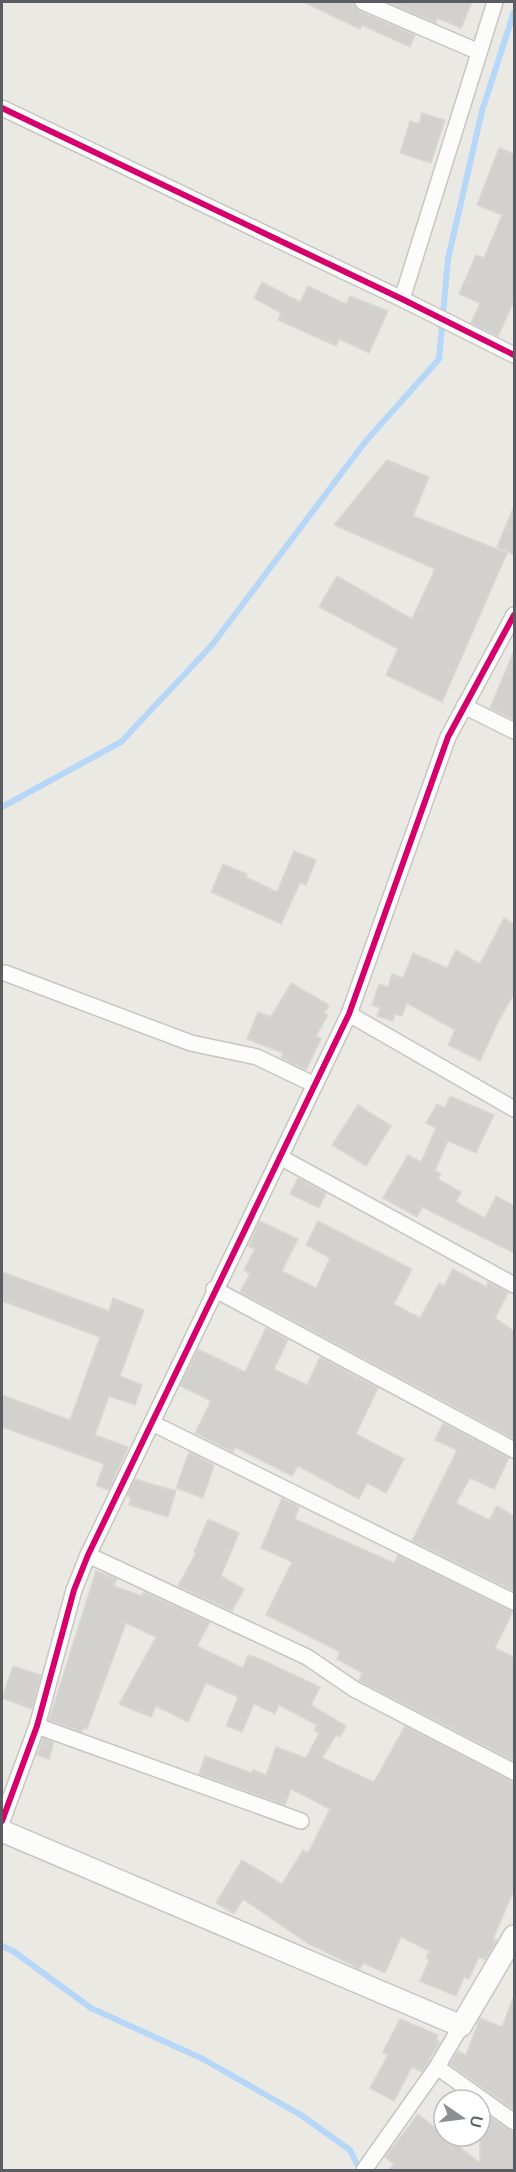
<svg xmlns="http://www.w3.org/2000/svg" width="516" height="2172" font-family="'Nunito Sans',sans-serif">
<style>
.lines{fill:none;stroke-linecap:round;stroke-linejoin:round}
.stream{stroke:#b6d7f7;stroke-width:6}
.building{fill:#d2d1ce;stroke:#dad8d3;stroke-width:1.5}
.minor-casing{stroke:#c6c6c4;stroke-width:18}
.secondary-casing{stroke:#c6c7c6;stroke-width:24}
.minor{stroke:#fcfcfb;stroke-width:15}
.secondary{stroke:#fcfcfb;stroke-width:21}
.cycleway-casing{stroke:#fff;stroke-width:10}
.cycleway{stroke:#d6006c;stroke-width:6}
</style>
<rect width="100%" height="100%" fill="#eae9e4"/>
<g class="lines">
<!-- stream -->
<g class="stream">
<path d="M2,807L121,742L212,645L365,442L439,359L448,259L482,111L514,12"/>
<path d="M2,1946L13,1951L91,2008L203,2059L301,2115L350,2150L360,2170"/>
</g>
</g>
<!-- building -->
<g class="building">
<path d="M303,2H353L359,11L415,35L410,47L362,25L360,29Z"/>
<path d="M386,2H472L461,28L437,18L436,23Z"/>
<path d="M422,113L445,120L431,163L400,153L410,121L419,124Z"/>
<path d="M499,148L514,154V301L498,336L471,323L480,303L459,294L476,255L484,258L502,215L477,205Z"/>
<path d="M262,282L300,302L308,286L346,304L350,296L388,311L369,353L339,339L336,346L278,320L281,313L254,298Z"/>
<path d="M387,460L429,477L413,516L507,553L442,702L386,675L398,649L319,607L337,576L412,619L435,569L334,525Z"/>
<path d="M514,506V555L497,547Z"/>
<path d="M514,651V720L490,708Z"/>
<path d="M294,851L316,860L306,885L300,883L281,924L211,892L223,864L247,874L246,877L277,892Z"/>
<path d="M504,918L514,924V994L499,1020L480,1061L448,1045L455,1030L407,1003L402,1016L395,1014L393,1021L377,1016L380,1008L372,1005L379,984L388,987L392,974L403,978L413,953L447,968L456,950L480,964Z"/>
<path d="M291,983L329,1005L324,1013L328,1015L316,1036L321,1039L306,1070L281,1058L283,1053L247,1039L258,1012L271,1017Z"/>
<path d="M450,1096L494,1115L476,1153L448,1141L435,1170L441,1174L438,1179L461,1192L456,1202L485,1218L496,1196L514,1206V1253L422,1207L417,1217L383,1198L408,1155L421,1162L436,1128L426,1123L437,1104L445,1108Z"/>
<path d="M358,1105L391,1126L366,1166L332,1145Z"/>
<path d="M298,1178L326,1193L319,1208L290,1194Z"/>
<path d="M260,1221L298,1239L282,1271L316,1288L330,1258L306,1245L318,1221L412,1269L394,1304L420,1318L439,1283L444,1286L453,1269L486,1287L488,1282L508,1293L495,1318L514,1331V1439L240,1292L250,1274L244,1270L255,1249L248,1246Z"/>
<path d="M2,1272L109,1311L113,1298L144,1310L120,1376L142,1385L135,1405L109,1396L95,1435L128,1447L109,1490L96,1486L104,1464L2,1427V1395L70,1420L100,1337L2,1301Z"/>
<path d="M266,1328L288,1340L274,1369L307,1385L320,1357L378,1388L356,1434L404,1459L386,1493L367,1483L359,1499L298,1466L292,1476L235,1447L233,1452L195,1433L211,1401L180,1386L198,1349L245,1372Z"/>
<path d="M443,1423L509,1458L494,1489L470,1478L456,1503L489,1520L497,1506L514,1516V1591L412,1541L457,1450L435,1440Z"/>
<path d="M189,1452L214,1465L203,1498L176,1488Z"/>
<path d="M135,1479L176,1491L168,1517L129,1505L131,1498L127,1496Z"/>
<path d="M282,1498L299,1507L295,1519L394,1563L398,1555L513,1611L495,1648L514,1657V1761L359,1681L362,1673L337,1659L340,1652L266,1615L292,1562L261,1548Z"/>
<path d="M208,1519L239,1533L221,1576L244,1589L232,1611L178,1586L196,1553L194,1552Z"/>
<path d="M96,1571L117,1579L114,1586L142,1596L144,1592L210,1622L197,1646L243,1668L248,1655L258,1658L320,1687L311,1705L346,1726L340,1737L336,1735L322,1758L374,1782L405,1726L514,1782V1890L493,1939L497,1940L485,1960L479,1957L469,1979L464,1977L456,1996L420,1981L429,1960L426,1958L429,1951L401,1937L385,1973L363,1963L360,1969L309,1944L243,1899L234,1914L216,1903L242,1860L282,1884L303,1850L308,1853L330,1809L291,1789L285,1805L199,1774L205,1756L252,1773L253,1770L266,1775L276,1747L306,1758L319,1733L314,1730L317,1725L279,1705L275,1714L254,1704L242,1732L226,1726L238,1697L206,1683L188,1722L156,1706L151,1717L119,1704L156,1637L126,1623L87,1729L83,1728L82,1732L49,1720Z"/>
<path d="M13,1666L41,1675L32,1709L2,1698Z"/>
<path d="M43,1738L54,1742L49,1759L37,1755Z"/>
<path d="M513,1998L514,1999V2110L450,2064L458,2051L466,2055L480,2018L502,2027Z"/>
<path d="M400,2019L438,2035L436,2040L440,2042L422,2072L412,2067L394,2101L370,2088L388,2055L383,2052Z"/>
<path d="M418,2114L480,2163V2121L485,2114L514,2132V2170H389L394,2164L385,2157Z"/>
</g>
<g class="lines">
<!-- minor casing -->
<g class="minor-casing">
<g id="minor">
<path d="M363,2L479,52"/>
<path d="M2,108L402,299L514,355"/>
<path d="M402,299L495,2"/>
<path d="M464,706L514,731"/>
<path d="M5,973L191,1043L257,1057L315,1085"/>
<path d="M349,1014L514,1109"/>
<path d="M280,1157L514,1285"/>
<path d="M214,1289L514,1450"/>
<path d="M152,1423L514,1602"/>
<path d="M88,1555L307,1657L354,1689L514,1772"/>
<path d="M37,1726L301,1821"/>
<path d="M2,1821L37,1726L74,1590L88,1555L349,1014L448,737L514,615"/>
<path d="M437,2067L514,2122"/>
<path d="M364,2170L437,2067L461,2026"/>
</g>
</g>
<!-- secondary casing -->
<g class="secondary-casing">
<path id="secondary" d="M2,1831L461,2026L514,1936"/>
</g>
<!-- minor -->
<use href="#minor" class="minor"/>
<!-- secondary -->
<use href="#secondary" class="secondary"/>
<!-- cycleway casing -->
<g class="cycleway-casing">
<g id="cycleway">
<path d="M2,108L402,299L514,355"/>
<path d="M2,1821L37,1726L74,1590L88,1555L349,1014L448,737L514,615"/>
</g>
</g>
<!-- cycleway -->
<use href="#cycleway" class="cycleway"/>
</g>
<!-- border -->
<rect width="516" height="2172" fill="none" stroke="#595d62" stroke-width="6"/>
<!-- north arrow -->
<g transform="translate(462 2118) rotate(104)"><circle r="28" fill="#ffffff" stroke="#bdbec0" stroke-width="1.5"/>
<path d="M0-4.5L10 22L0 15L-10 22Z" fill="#8c8e90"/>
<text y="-9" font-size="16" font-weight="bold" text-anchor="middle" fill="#595d62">U</text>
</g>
</svg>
